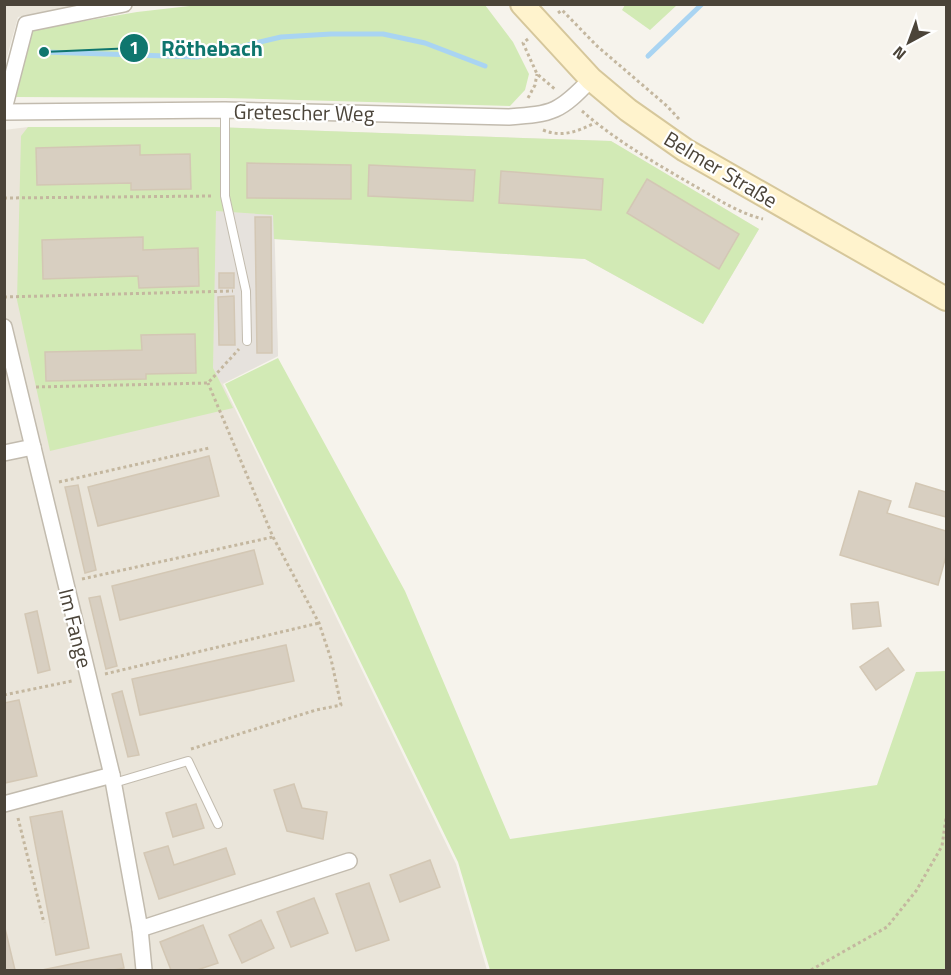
<svg xmlns="http://www.w3.org/2000/svg" width="951" height="975" font-family="'Titillium Web',sans-serif">
<style>
.residential{fill:#eae5da}
.industrial{fill:#e6e2dd}
.green{fill:#d2eab5}
.lines{fill:none;stroke-linecap:round;stroke-linejoin:round}
.stream{stroke:#a9d4f2;stroke-width:5}
.building{fill:#d8cfc1;stroke:#d3c7b4;stroke-width:1.5}
.lane-casing{stroke:#c2bbae;stroke-width:10}
.street-casing{stroke:#c2bbae;stroke-width:18}
.secondary-casing{stroke:#d6c79b;stroke-width:26}
.path{stroke:#c4b79f;stroke-width:3;stroke-dasharray:3 3;stroke-linecap:butt}
.lane{stroke:#fff;stroke-width:8}
.street{stroke:#fff;stroke-width:15}
.secondary{stroke:#fff3cd;stroke-width:22}
.labels{text-anchor:middle;dominant-baseline:central;stroke-width:4.5;stroke-linejoin:round;paint-order:stroke}
.street-label{font-size:21px;fill:#4b4439;stroke:#fff}
.leader{fill:none;stroke:#0f766e;stroke-width:2}
.callout-dot{fill:#0f766e;stroke:#fff;stroke-width:2}
.mark-label{font-size:18px;text-anchor:middle;font-weight:bold;fill:#fff}
.callout-label{font-size:22px;text-anchor:middle;font-weight:bold;fill:#0f766e;stroke:#fff;stroke-width:4.5;stroke-linejoin:round;paint-order:stroke}
</style>
<rect width="100%" height="100%" fill="#f6f3ec"/>
<!-- residential -->
<g class="residential">
<path d="M5,4H78V5L18,17L5,64Z"/>
<path d="M28,127H213L611,141L759,229L703,324L585,259L274,239L278,356L223,384L456,864L487,970H5L4,130Z"/>
</g>
<!-- industrial -->
<path class="industrial" d="M216,211L274,215L278,356L223,383L219,381L213,368Z"/>
<!-- green -->
<g class="green">
<path d="M207,4L485,5L513,42L529,74L525,90L510,106L225,98L16,97L32,30L137,12Z"/>
<path d="M625,5V4L677,5L650,30L622,10Z"/>
<path d="M28,127H213L611,141L759,229L703,324L585,259L274,239L273,215L216,211L213,368L233,408L50,451L17,300L21,136Z"/>
<path d="M278,358L405,591L510,839L877,785L916,672L946,671V970H490L458,862L225,384Z"/>
</g>
<g class="lines">
<!-- stream -->
<g class="stream">
<path d="M44,52L197,57L281,37L331,34H383L425,43L485,66"/>
<path d="M648,56L702,4"/>
</g>
</g>
<!-- building -->
<g class="building">
<path d="M140,145V155L190,154L191,189L131,190V183L37,185L36,148Z"/>
<path d="M247,163L351,165V199L247,198Z"/>
<path d="M369,165L475,170L473,201L368,196Z"/>
<path d="M501,171L603,179L601,210L499,203Z"/>
<path d="M647,179L739,234L719,269L627,213Z"/>
<path d="M255,217H271L272,353H257Z"/>
<path d="M143,237V250L198,248L199,286L139,288L138,276L43,279L42,240Z"/>
<rect x="219" y="273" width="15" height="15"/>
<path d="M234,296L235,345H219L218,297Z"/>
<path d="M195,334L196,373L146,374V379L46,381L45,352L142,350L141,335Z"/>
<path d="M209,456L219,496L98,526L88,487Z"/>
<path d="M916,483L946,492V517L909,507Z"/>
<path d="M78,485L96,570L85,573L65,487Z"/>
<path d="M859,491L891,501L887,513L946,531V556L938,585L840,555Z"/>
<path d="M254,550L263,584L120,620L112,586Z"/>
<path d="M100,596L117,666L106,669L89,598Z"/>
<path d="M878,602L881,626L853,629L851,604Z"/>
<path d="M37,611L50,670L38,673L25,614Z"/>
<path d="M286,645L294,681L140,715L132,679Z"/>
<path d="M888,648L904,670L876,690L860,667Z"/>
<path d="M122,691L139,755L128,757L112,694Z"/>
<path d="M19,700L37,776L5,783L4,703Z"/>
<path d="M294,784L302,808L327,812L323,839L287,831L274,790Z"/>
<path d="M196,804L204,828L173,837L166,813Z"/>
<path d="M62,811L89,948L56,955L30,817Z"/>
<path d="M168,846L174,865L226,848L235,874L159,899L144,853Z"/>
<path d="M430,860L440,887L400,902L390,875Z"/>
<path d="M369,883L389,940L356,951L336,894Z"/>
<path d="M314,898L328,933L291,947L277,912Z"/>
<path d="M261,920L274,948L242,963L229,935Z"/>
<path d="M4,924L15,970H4Z"/>
<path d="M203,925L218,963L197,970H171L160,942Z"/>
<path d="M121,954L124,968L113,970H42Z"/>
</g>
<g class="lines">
<!-- lane casing -->
<g class="lane-casing">
<g id="lane">
<path d="M225,110V196L246,291L247,341"/>
<path d="M114,783L188,761L218,824"/>
</g>
</g>
<!-- street casing -->
<g class="street-casing">
<g id="street">
<path d="M4,109L26,24L124,4"/>
<path d="M4,112L225,110L509,117C553,114 560,112 591,79"/>
<path d="M4,327L112,775L140,929L144,970"/>
<path d="M4,453L33,447"/>
<path d="M4,804L112,775"/>
<path d="M140,929L349,861"/>
</g>
</g>
<!-- secondary casing -->
<g class="secondary-casing">
<path id="secondary" d="M522,4L591,79L628,110L685,150L946,299"/>
</g>
<!-- path -->
<g class="path">
<path d="M558,13L562,10L597,46L667,106L679,119"/>
<path d="M528,39L523,43L537,74L556,90"/>
<path d="M528,98L535,85L537,74"/>
<path d="M582,111C615,140 655,163 693,185C716,198 738,213 763,219"/>
<path d="M543,130C563,138 578,131 595,123"/>
<path d="M4,198L214,196"/>
<path d="M4,297L233,291"/>
<path d="M36,387L208,383L239,349"/>
<path d="M59,482L209,448"/>
<path d="M82,579L273,537"/>
<path d="M105,674L319,623"/>
<path d="M4,695L72,681"/>
<path d="M191,749L316,710L341,705L331,659L319,623L273,537L208,383"/>
<path d="M18,818L44,923"/>
<path d="M811,970L887,927L916,891L942,846L946,818"/>
</g>
<!-- lane -->
<use href="#lane" class="lane"/>
<!-- street -->
<use href="#street" class="street"/>
<!-- secondary -->
<use href="#secondary" class="secondary"/>
</g>
<g class="labels">
<!-- street labels -->
<g class="street-label">
<text transform="translate(304 112) rotate(1)">Gretescher Weg</text>
<text transform="translate(721 169) rotate(31)">Belmer Straße</text>
<text transform="translate(76 628) rotate(76)">Im Fange</text>
</g>
</g>
<!-- callouts -->
<path class="leader" d="M44 52L134 48"/>
<g class="callout-dot">
<circle cx="44" cy="52" r="6"/>
<circle cx="134" cy="48" r="15"/>
</g>
<g class="mark-label">
<text x="134" y="54">1</text>
</g>
<g class="callout-label">
<text x="212" y="56">Röthebach</text>
</g>
<!-- border -->
<rect width="951" height="975" fill="none" stroke="#4b4439" stroke-width="12"/>
<!-- north arrow -->
<g transform="translate(909 42) rotate(221)" stroke="#ffffff" stroke-width="4.5" paint-order="stroke">
<path d="M0-4.5L10 22L0 15L-10 22Z" fill="#4b4439"/>
<text y="-9" font-size="16" font-weight="bold" text-anchor="middle" fill="#4b4439">N</text>
</g>
</svg>
